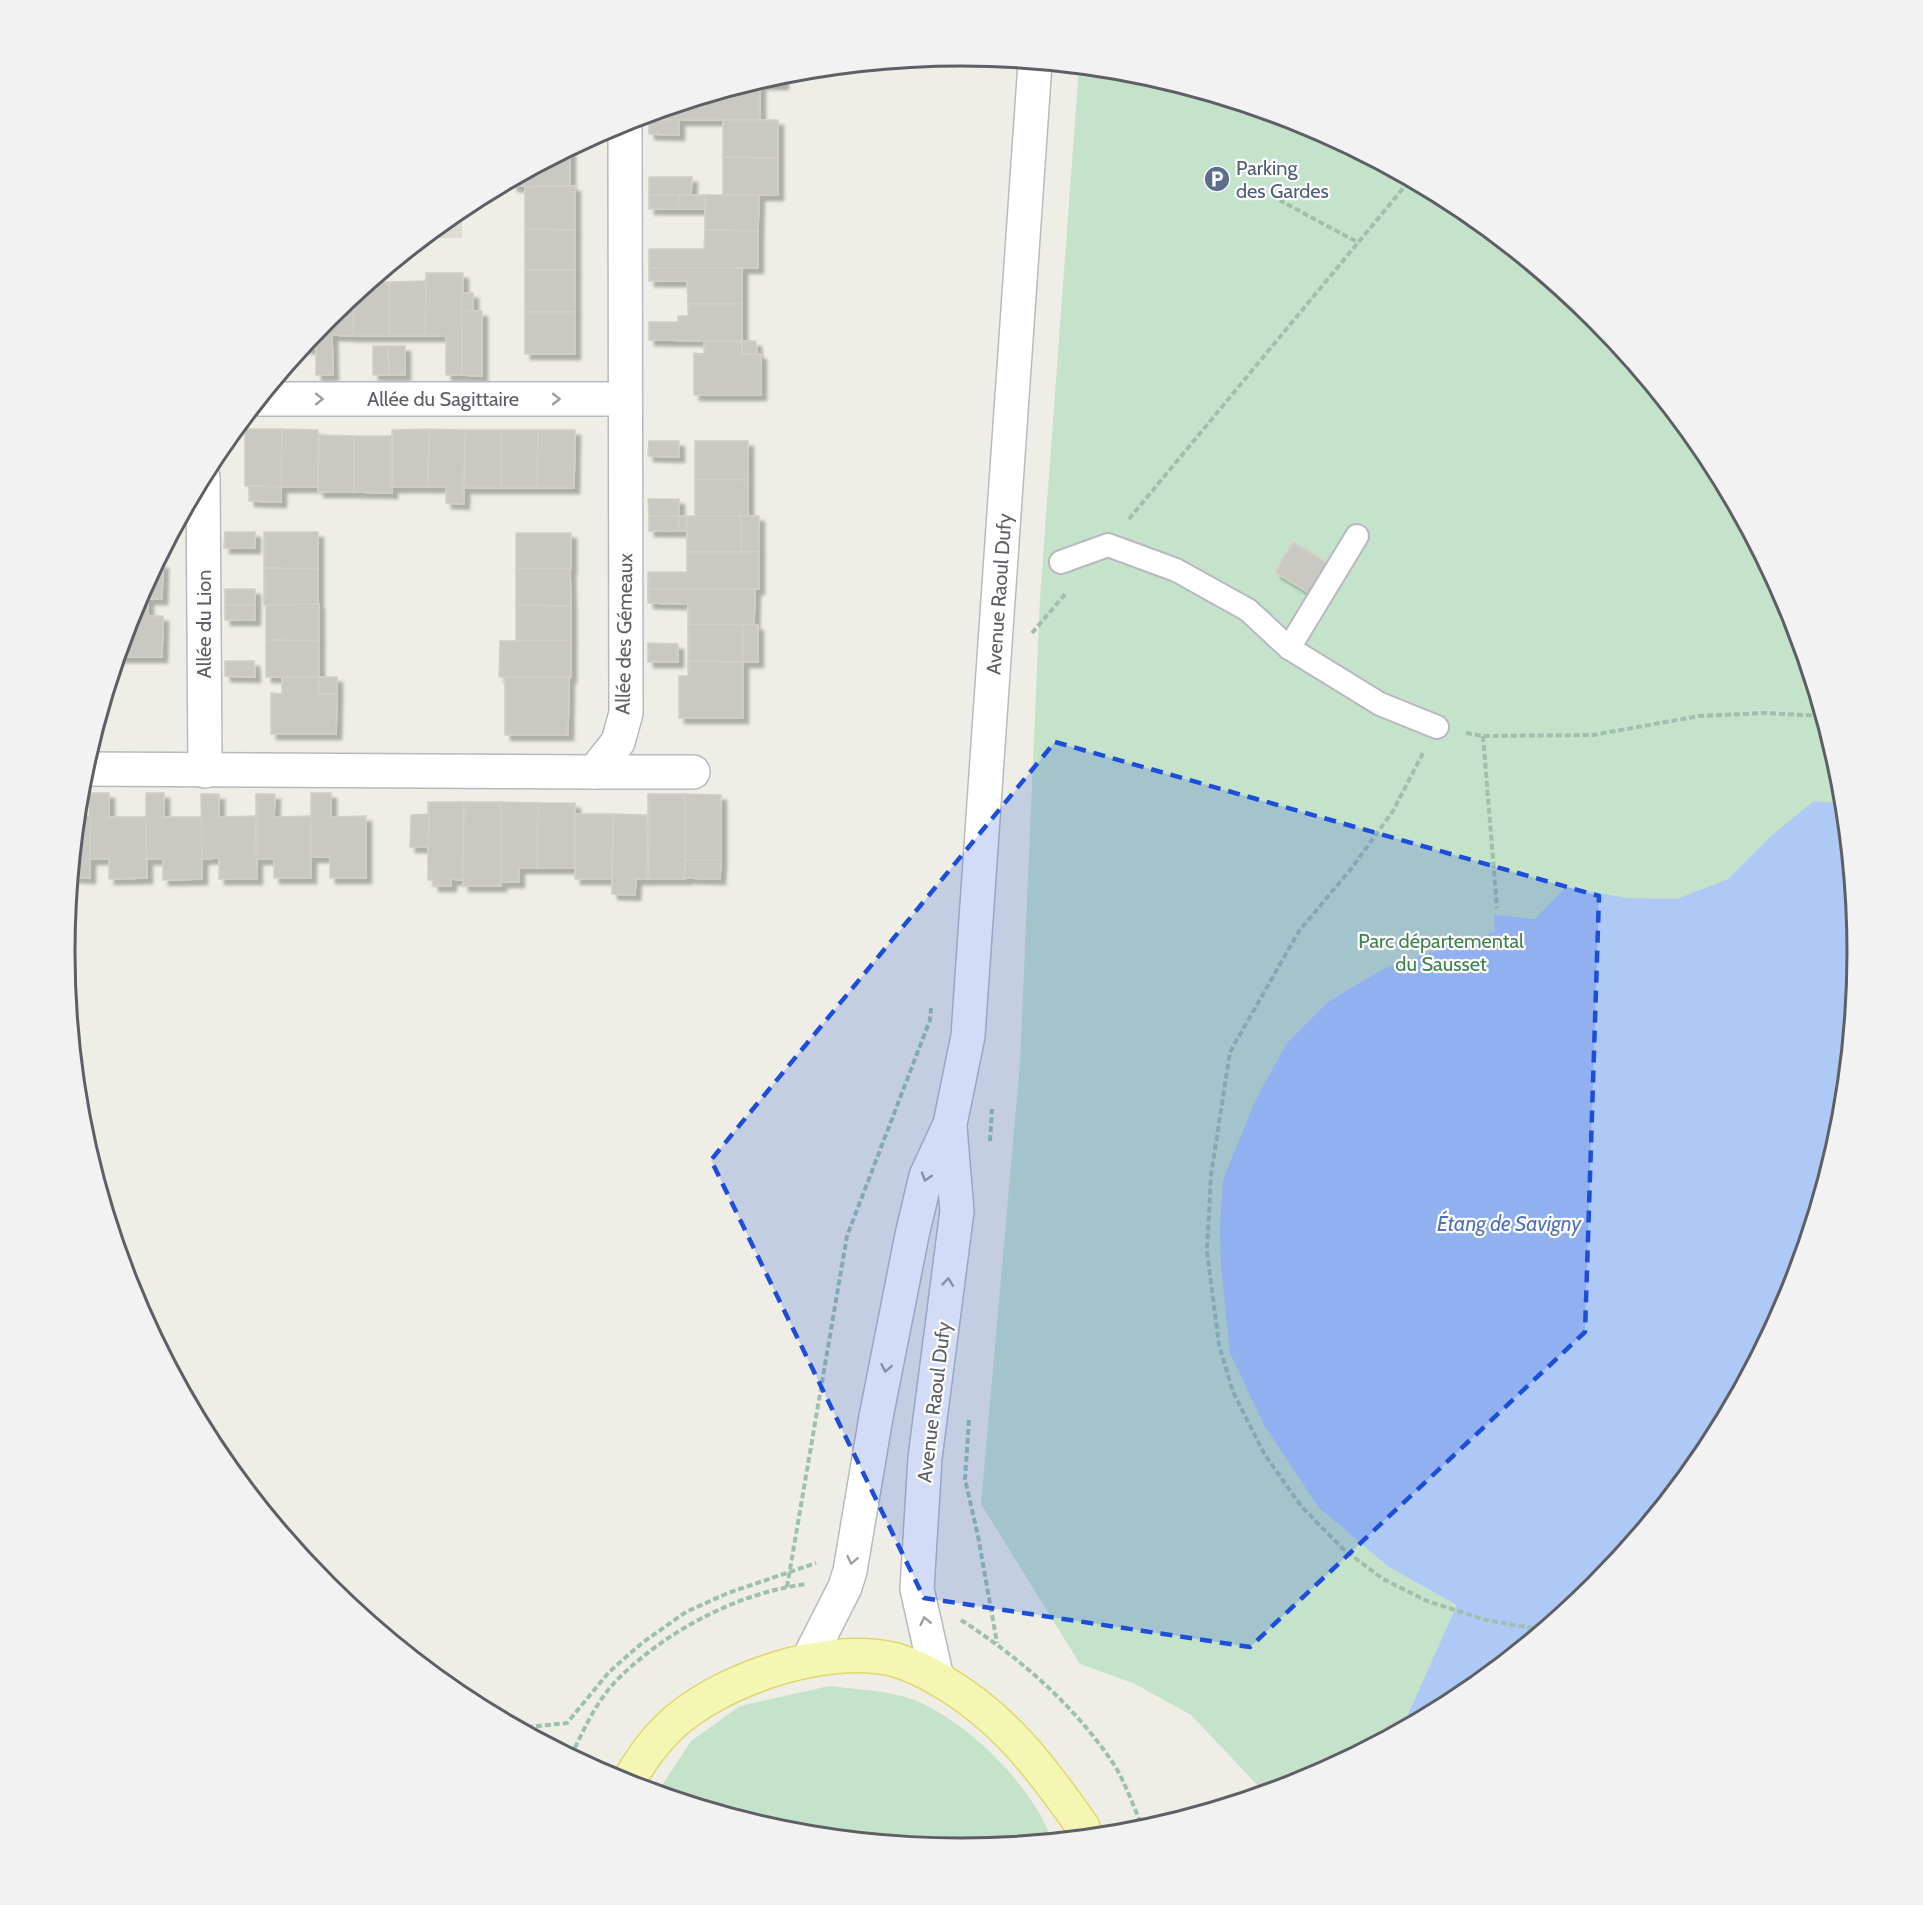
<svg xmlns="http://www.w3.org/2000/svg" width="1923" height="1905" font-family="Cabin,sans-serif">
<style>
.education{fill:#ddddd4}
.green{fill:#c5e2cb}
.water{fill:#aec9f5}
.building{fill:#c9c8c2;stroke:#d2d0c5;stroke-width:1.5;filter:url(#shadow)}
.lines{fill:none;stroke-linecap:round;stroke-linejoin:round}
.service-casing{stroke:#b8b9be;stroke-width:26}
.minor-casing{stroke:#b8b9be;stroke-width:36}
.secondary-casing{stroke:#b9bac0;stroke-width:36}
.primary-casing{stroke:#e1d66b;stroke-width:36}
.path{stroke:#9ec0ae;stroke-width:4;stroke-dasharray:6 3;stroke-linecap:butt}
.service{stroke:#fff;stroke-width:22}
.minor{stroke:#fff;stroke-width:33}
.secondary{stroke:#fff;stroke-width:33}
.primary{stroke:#f4f6b3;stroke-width:33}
.oneway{stroke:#9e9fa2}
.marked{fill:#1d4ed8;fill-opacity:0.2;stroke:#1d4ed8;stroke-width:4.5;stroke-dasharray:12 8;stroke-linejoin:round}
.labels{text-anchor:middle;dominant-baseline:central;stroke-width:4.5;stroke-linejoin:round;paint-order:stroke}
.service-label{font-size:20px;fill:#4e5e75;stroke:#fff;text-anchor:start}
.street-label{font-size:20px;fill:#5d5f64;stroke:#fff}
.park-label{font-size:20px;fill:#3f814f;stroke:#fff}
.water-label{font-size:21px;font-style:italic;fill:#5371b6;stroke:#fff}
.rim{fill:none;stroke:#5d5f64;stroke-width:3}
</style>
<defs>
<filter id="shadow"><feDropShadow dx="5.5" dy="5.5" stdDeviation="1.5" flood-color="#0004"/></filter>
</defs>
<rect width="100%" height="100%" fill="#eeeee6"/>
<!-- education -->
<path class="education" d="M462,208V238H425Z"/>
<!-- green -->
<g class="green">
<path d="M1079,67L1137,73L1305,124L1460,207L1596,318L1708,454L1790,610L1841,778L1858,953L1841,1128L1790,1296L1707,1451L1596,1587L1460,1699L1304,1781L1265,1793L1191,1715L1133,1683L1080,1664L981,1504L1020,1063L1040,598Z"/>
<path d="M829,1686C853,1689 879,1690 902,1696C958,1711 1034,1785 1052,1841L961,1849L786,1832L657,1793L691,1741L740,1706Z"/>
</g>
<!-- water -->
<path class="water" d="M1814,801L1844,804L1858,953L1841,1128L1790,1296L1707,1451L1596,1587L1460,1699L1401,1730L1457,1605L1389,1567L1319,1508L1264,1425L1230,1353L1221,1267L1220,1225L1223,1180L1255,1101L1287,1043L1329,1001L1389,966L1495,932L1494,915L1535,919L1566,887L1626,898L1677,899L1728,879L1771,836Z"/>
<!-- building -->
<g class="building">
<path d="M783,74V84H760V81Z"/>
<path d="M749,84H760V120H649V114L693,101H705V97Z"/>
<path d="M649,120H679V135L649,134Z"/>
<path d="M723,120H778V158L723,157Z"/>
<path d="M570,149V186H512V180Z"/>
<path d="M723,157L778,158V195H723Z"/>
<path d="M649,177H692L691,195H649Z"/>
<path d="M575,186V230L525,229V187Z"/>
<path d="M649,195H679L678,209H649Z"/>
<path d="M679,195H705L704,209H678Z"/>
<path d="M705,195H759L758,231L705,230Z"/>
<path d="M525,229L575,230V270H525Z"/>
<path d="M705,230L758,231V268H649V249H704Z"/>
<path d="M649,268H742V304H688L687,281H649Z"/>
<rect x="525" y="270" width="50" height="42"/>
<path d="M426,273H463L462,375H446V336H425Z"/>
<path d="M426,281L425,336H389V282Z"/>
<path d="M372,282H389V336H353V297Z"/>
<rect x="462" y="293" width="11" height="18"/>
<path d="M353,297V336L332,335L333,375H316V332L327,318Z"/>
<path d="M688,304H742V341L649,340V322H678V316H688Z"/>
<path d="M462,311H482V376L462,375Z"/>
<rect x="525" y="312" width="50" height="42"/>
<path d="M316,332V348H303Z"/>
<path d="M704,341H742V354H761V395H694V353L704,354Z"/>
<path d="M742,341H756L757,354H742Z"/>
<path d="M373,346H388L389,375H373Z"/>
<path d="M388,346H405V375H389Z"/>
<path d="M245,429H282L281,487L245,486Z"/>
<path d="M282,429L318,430V487H281Z"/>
<path d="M429,429L428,487H392V430Z"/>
<path d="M429,429L465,430L464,504L446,503V487H428Z"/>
<path d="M465,430H501V488H464Z"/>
<path d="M501,430H538L537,488H501Z"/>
<path d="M538,430H575L574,488H537Z"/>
<path d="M319,435L354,436V492H318Z"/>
<path d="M354,436H392V493L354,492Z"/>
<path d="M649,441H679V457L648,456Z"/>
<path d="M695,441H748V480L695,479Z"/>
<path d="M695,479L748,480V516H695Z"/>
<path d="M249,486L281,487V502L249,501Z"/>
<path d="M648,499H679V516H649Z"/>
<rect x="649" y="516" width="30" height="15"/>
<rect x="679" y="516" width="8" height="15"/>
<rect x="687" y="516" width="54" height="36"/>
<rect x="741" y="516" width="18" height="36"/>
<path d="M225,532H255V548H224Z"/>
<path d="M264,532H318V569L264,568Z"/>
<rect x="516" y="533" width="55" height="36"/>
<path d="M1293,542L1327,563L1309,593L1275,572Z"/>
<path d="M687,552H759V589H648V572H687Z"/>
<path d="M157,563H163L162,599H138Z"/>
<path d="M264,568L318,569V605H264Z"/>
<path d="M516,569H570L571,606L516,605Z"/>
<rect x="225" y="589" width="30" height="16"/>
<path d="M648,589H755L754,625H688V604L648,603Z"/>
<path d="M138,599H148V616H163L162,657H118Z"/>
<path d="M319,604V641L266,640V605Z"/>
<rect x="225" y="605" width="30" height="15"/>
<path d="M516,605L571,606V641H516Z"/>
<path d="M688,625H743V662L688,661Z"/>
<rect x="743" y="625" width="15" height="37"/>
<path d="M266,640L319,641V677H266Z"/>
<path d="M500,641H571V677H499Z"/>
<path d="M648,643L678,644V662H648Z"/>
<path d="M225,661H254L255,677L225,676Z"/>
<path d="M688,661L743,662V718H679V676H688Z"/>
<path d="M282,677H319V694H337L336,734H271V693L282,694Z"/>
<rect x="319" y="677" width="18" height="17"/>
<path d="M505,677H569L568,735H505Z"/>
<path d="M89,793H109V817H146L147,878L109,879V859H90Z"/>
<path d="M146,793H164V817H202V879L163,880V859H146Z"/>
<path d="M311,793H331V817L366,816V878H330V857H311Z"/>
<path d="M201,794H219V817L256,816L257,879H219V858L202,859Z"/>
<path d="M256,794H275L274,817L311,816V878H274V859H256Z"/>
<rect x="648" y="794" width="37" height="85"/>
<path d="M685,794L721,795V860H685Z"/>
<path d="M428,802H464L463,880L451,879V886H433V880H428Z"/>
<path d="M464,802H501V886H463Z"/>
<path d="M501,802L538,803L537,868H519V882H501Z"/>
<path d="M538,803H575V868H537Z"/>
<path d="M429,814L428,847H410L411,815Z"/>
<path d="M575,814H613L612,879H575Z"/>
<path d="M613,814L647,815L648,879H636L635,895L612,894Z"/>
<path d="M78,816H90V878L72,877Z"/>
<path d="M685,860H721L720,879L684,878Z"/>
</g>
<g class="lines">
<!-- service casing -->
<g class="service-casing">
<g id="service">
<path d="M1061,562L1108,545L1176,570L1248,610L1289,648L1380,704L1437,727"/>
<path d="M1289,648L1357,536"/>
</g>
</g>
<!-- minor casing -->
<g class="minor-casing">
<g id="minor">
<path d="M261,399H625"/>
<path d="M203,477L205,771"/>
<path d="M84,769L594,772L618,742L626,713L625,122"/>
<path d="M594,772H693"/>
</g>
</g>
<!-- secondary casing -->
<g class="secondary-casing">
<g id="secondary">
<path d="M808,1660L845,1587L850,1571L876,1417L912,1235L926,1176L950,1124L968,1036L1035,63"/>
<path d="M937,1678L917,1589L925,1458L957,1211L950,1127"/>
</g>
</g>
<!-- primary casing -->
<g class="primary-casing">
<path id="primary" d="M627,1784C638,1764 651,1745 667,1729C716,1680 828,1642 896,1660C909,1664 926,1672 938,1679C1003,1716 1041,1767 1083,1827L1086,1837"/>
</g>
<!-- path -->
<g class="path">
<path d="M1279,200L1359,243"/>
<path d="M1129,519L1410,180"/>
<path d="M1032,633L1066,593"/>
<path d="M1466,733L1483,736L1593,735L1699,716L1765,713L1823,716"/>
<path d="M1483,736L1497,908"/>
<path d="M1423,753L1393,811L1351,869L1299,931L1230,1052L1211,1175L1207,1251L1219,1345L1233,1392L1265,1455L1301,1506L1342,1548L1383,1579L1427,1601L1486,1620L1543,1630"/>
<path d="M990,1141L992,1109"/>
<path d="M969,1420L965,1479L978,1536L997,1643"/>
<path d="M787,1587L847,1236L930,1020L931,1008"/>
<path d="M961,1620C1020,1658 1073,1704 1113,1763C1126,1783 1134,1809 1144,1830"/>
<path d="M518,1728L567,1723L609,1672L642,1643L686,1612L728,1593L816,1563"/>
<path d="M571,1756C583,1731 596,1702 616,1681C664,1632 737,1593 806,1584"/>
</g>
<!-- service -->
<use href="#service" class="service"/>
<!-- minor -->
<use href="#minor" class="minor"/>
<!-- secondary -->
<use href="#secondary" class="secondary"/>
<!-- primary -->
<use href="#primary" class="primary"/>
</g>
<!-- one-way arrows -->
<defs><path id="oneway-chevron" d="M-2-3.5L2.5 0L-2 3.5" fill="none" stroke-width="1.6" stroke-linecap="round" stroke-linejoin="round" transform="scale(1.5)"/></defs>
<g class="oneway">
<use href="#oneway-chevron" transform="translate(319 399)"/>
<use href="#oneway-chevron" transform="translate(556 399)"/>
<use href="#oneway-chevron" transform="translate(926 1177) rotate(108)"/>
<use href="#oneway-chevron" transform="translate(948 1282) rotate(-83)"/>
<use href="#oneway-chevron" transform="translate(886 1368) rotate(101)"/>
<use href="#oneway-chevron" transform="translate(852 1560) rotate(102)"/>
<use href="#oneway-chevron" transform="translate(925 1621) rotate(-103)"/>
</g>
<!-- marked area -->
<path class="marked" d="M1055,742L1599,896L1585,1332L1250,1647L924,1598L711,1160Z"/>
<!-- icons -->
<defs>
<g id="parking-disc" transform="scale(1.35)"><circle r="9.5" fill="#5c6f8a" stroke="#fff"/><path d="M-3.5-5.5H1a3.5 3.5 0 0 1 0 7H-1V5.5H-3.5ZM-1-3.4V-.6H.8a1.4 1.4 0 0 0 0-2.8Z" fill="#fff"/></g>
</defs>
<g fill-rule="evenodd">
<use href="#parking-disc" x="1217" y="179"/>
</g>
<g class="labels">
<!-- service labels -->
<g class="service-label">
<text x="1236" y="168">Parking<tspan x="1236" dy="23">des Gardes</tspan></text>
</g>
<!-- street labels -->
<g class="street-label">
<text x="443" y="399">Allée du Sagittaire</text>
<text transform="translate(999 594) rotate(-86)">Avenue Raoul Dufy</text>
<text transform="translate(204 624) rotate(-90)">Allée du Lion</text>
<text transform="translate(624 634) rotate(-89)">Allée des Gémeaux</text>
<text transform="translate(934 1402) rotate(-83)">Avenue Raoul Dufy</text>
</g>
<!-- park labels -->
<g class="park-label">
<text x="1441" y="941">Parc départemental<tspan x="1441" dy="23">du Sausset</tspan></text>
</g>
<!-- water labels -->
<g class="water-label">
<text x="1509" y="1223">Étang de Savigny</text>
</g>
</g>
<!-- crop -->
<path d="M0 0H1923V1905H0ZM75 952a886 886 0 1 1 1772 0a886 886 0 1 1-1772 0Z" fill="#f2f2f3" fill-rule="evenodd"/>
<path class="rim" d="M75 952a886 886 0 1 1 1772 0a886 886 0 1 1-1772 0Z"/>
</svg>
